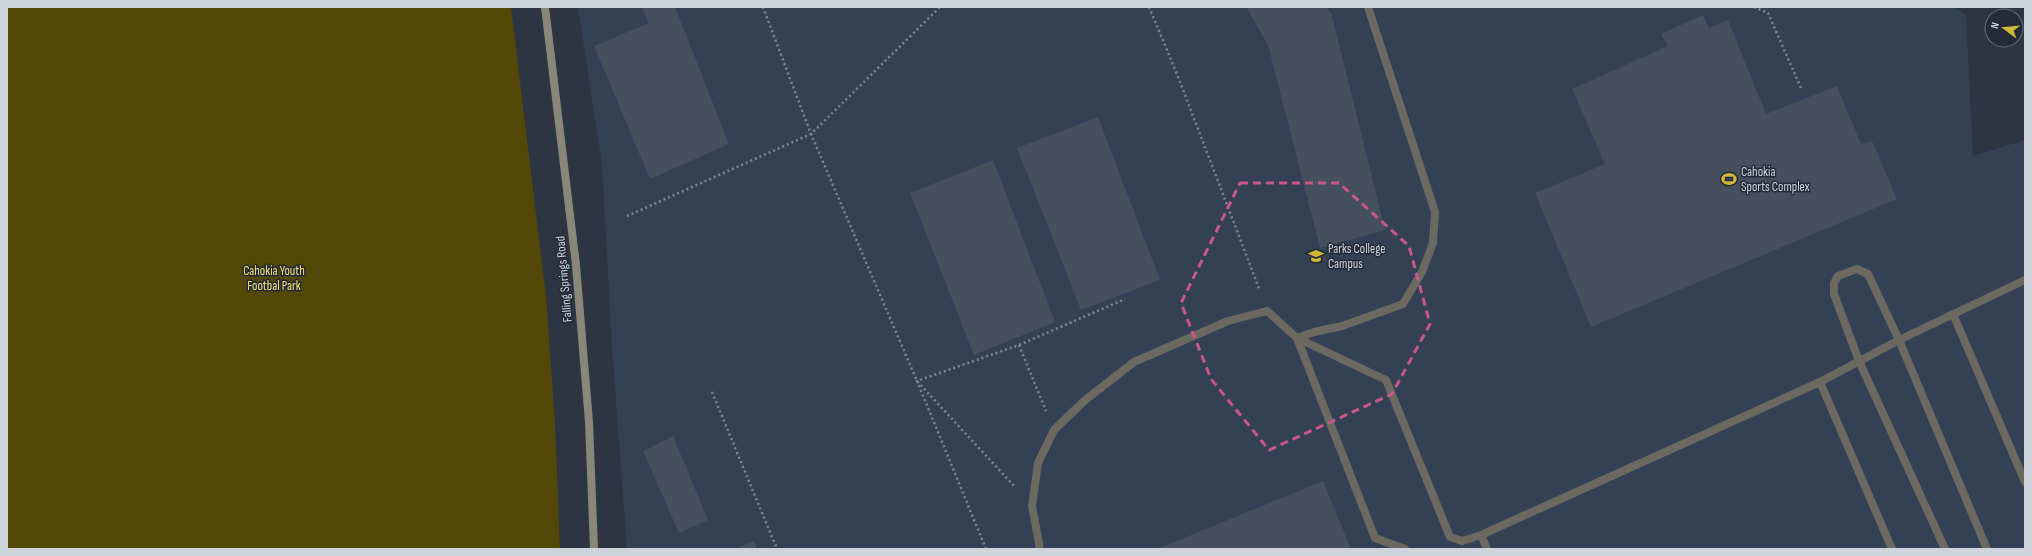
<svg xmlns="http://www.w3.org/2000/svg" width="2032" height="556" font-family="'Sofia Sans Condensed',sans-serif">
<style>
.built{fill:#344053}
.green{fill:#534808}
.building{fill:#464f5d}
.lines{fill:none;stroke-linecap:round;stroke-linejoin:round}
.path{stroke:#828994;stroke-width:2.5;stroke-dasharray:2 3;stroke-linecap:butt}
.lane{stroke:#6b6962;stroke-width:8}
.secondary{stroke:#89867a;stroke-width:8}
.marked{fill:none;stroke:#c65988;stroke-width:3;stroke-dasharray:8 5;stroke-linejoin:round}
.labels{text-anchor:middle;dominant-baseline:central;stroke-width:3;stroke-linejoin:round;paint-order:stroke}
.poi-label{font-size:13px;fill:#ced3dc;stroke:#232b38;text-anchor:start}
.park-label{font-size:13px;fill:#f5e178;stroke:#232b38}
.street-label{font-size:13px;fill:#ced3dc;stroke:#232b38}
</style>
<rect width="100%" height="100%" fill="#2d3543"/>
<!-- built -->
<path class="built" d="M578,7H1953L1966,15L1973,156L2025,140V549H627L612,347L602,165Z"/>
<!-- green -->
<path class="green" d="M7,7H511L546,297L555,423L560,549H7Z"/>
<!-- building -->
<g class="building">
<path d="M642,7H675L729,144L650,179L594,46L649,23Z"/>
<path d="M1246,7H1327L1332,15L1385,230L1320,248L1268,45Z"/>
<path d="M1703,15L1709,28L1728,20L1766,114L1837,86L1861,144L1872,141L1897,199L1591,327L1535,193L1605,164L1572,89L1668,46L1661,34Z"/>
<path d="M1098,117L1160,280L1081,310L1017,148Z"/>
<path d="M993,160L1055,322L974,355L910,193Z"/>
<path d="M673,436L708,520L679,533L643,451Z"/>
<path d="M1323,481L1351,549H1157Z"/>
<path d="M754,541L757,549H735Z"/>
</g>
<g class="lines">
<!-- path -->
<g class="path">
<path d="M763,7L811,134L917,381L1014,486"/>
<path d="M1149,7L1177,74L1260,291"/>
<path d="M1754,7L1768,13L1801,88"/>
<path d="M627,216L811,134L940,7"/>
<path d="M1019,345L1046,411"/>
<path d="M712,392L777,549"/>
<path d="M986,549L917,381L1019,345L1125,299"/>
</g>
<!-- lane -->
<g class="lane">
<path d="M1953,314L2025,482"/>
<path d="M1297,338L1314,332L1342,326L1403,304L1422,272L1433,243L1435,212L1368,7"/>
<path d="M1297,338L1386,380L1450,537L1462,541L1481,535"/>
<path d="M1820,382L1892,549"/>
<path d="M1040,549L1032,506L1038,463L1054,430L1084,401L1134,362L1228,321L1267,311L1297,338L1375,538L1405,549"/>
<path d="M1487,549L1481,535L1820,382L1899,340L2025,280"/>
<path d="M1945,549L1859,361L1834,294V283L1838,276L1857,269L1868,274L1899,340L1987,549"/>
</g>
<!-- secondary -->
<path class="secondary" d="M545,7L576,265L589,422L594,549"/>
</g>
<!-- marked area -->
<path class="marked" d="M1240,183H1339L1409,246L1430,324L1392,394L1269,450L1211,379L1181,303Z"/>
<!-- icons -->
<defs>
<g id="stadium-bare" transform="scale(1.2)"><path d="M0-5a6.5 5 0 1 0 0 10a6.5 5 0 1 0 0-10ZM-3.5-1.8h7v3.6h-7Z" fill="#cfb837" stroke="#232b38" stroke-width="2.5" paint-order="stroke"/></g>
<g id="university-bare" transform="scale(1.2)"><path d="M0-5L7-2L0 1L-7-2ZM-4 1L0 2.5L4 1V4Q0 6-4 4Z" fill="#cfb837" stroke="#232b38" stroke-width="2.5" paint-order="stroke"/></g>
</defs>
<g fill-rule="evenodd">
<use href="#stadium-bare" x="1729" y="179"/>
<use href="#university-bare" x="1316" y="256"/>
</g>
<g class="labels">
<!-- poi labels -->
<g class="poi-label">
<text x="1741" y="172">Cahokia<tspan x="1741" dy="15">Sports Complex</tspan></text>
<text x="1328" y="249">Parks College<tspan x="1328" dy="15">Campus</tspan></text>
</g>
<!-- park labels -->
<g class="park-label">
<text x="274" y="271">Cahokia Youth<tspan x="274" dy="15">Footbal Park</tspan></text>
</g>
<!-- street labels -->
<g class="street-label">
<text transform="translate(564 279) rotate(-95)">Falling Springs Road</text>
</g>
</g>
<!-- border -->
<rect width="2032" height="556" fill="none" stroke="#ced3dc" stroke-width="16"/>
<!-- north arrow -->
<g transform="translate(2004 28) rotate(286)"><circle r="19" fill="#232b38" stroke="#676e7a"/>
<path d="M0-3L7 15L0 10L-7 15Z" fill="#cfb837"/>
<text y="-6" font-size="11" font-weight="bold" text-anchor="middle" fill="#ced3dc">N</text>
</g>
</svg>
